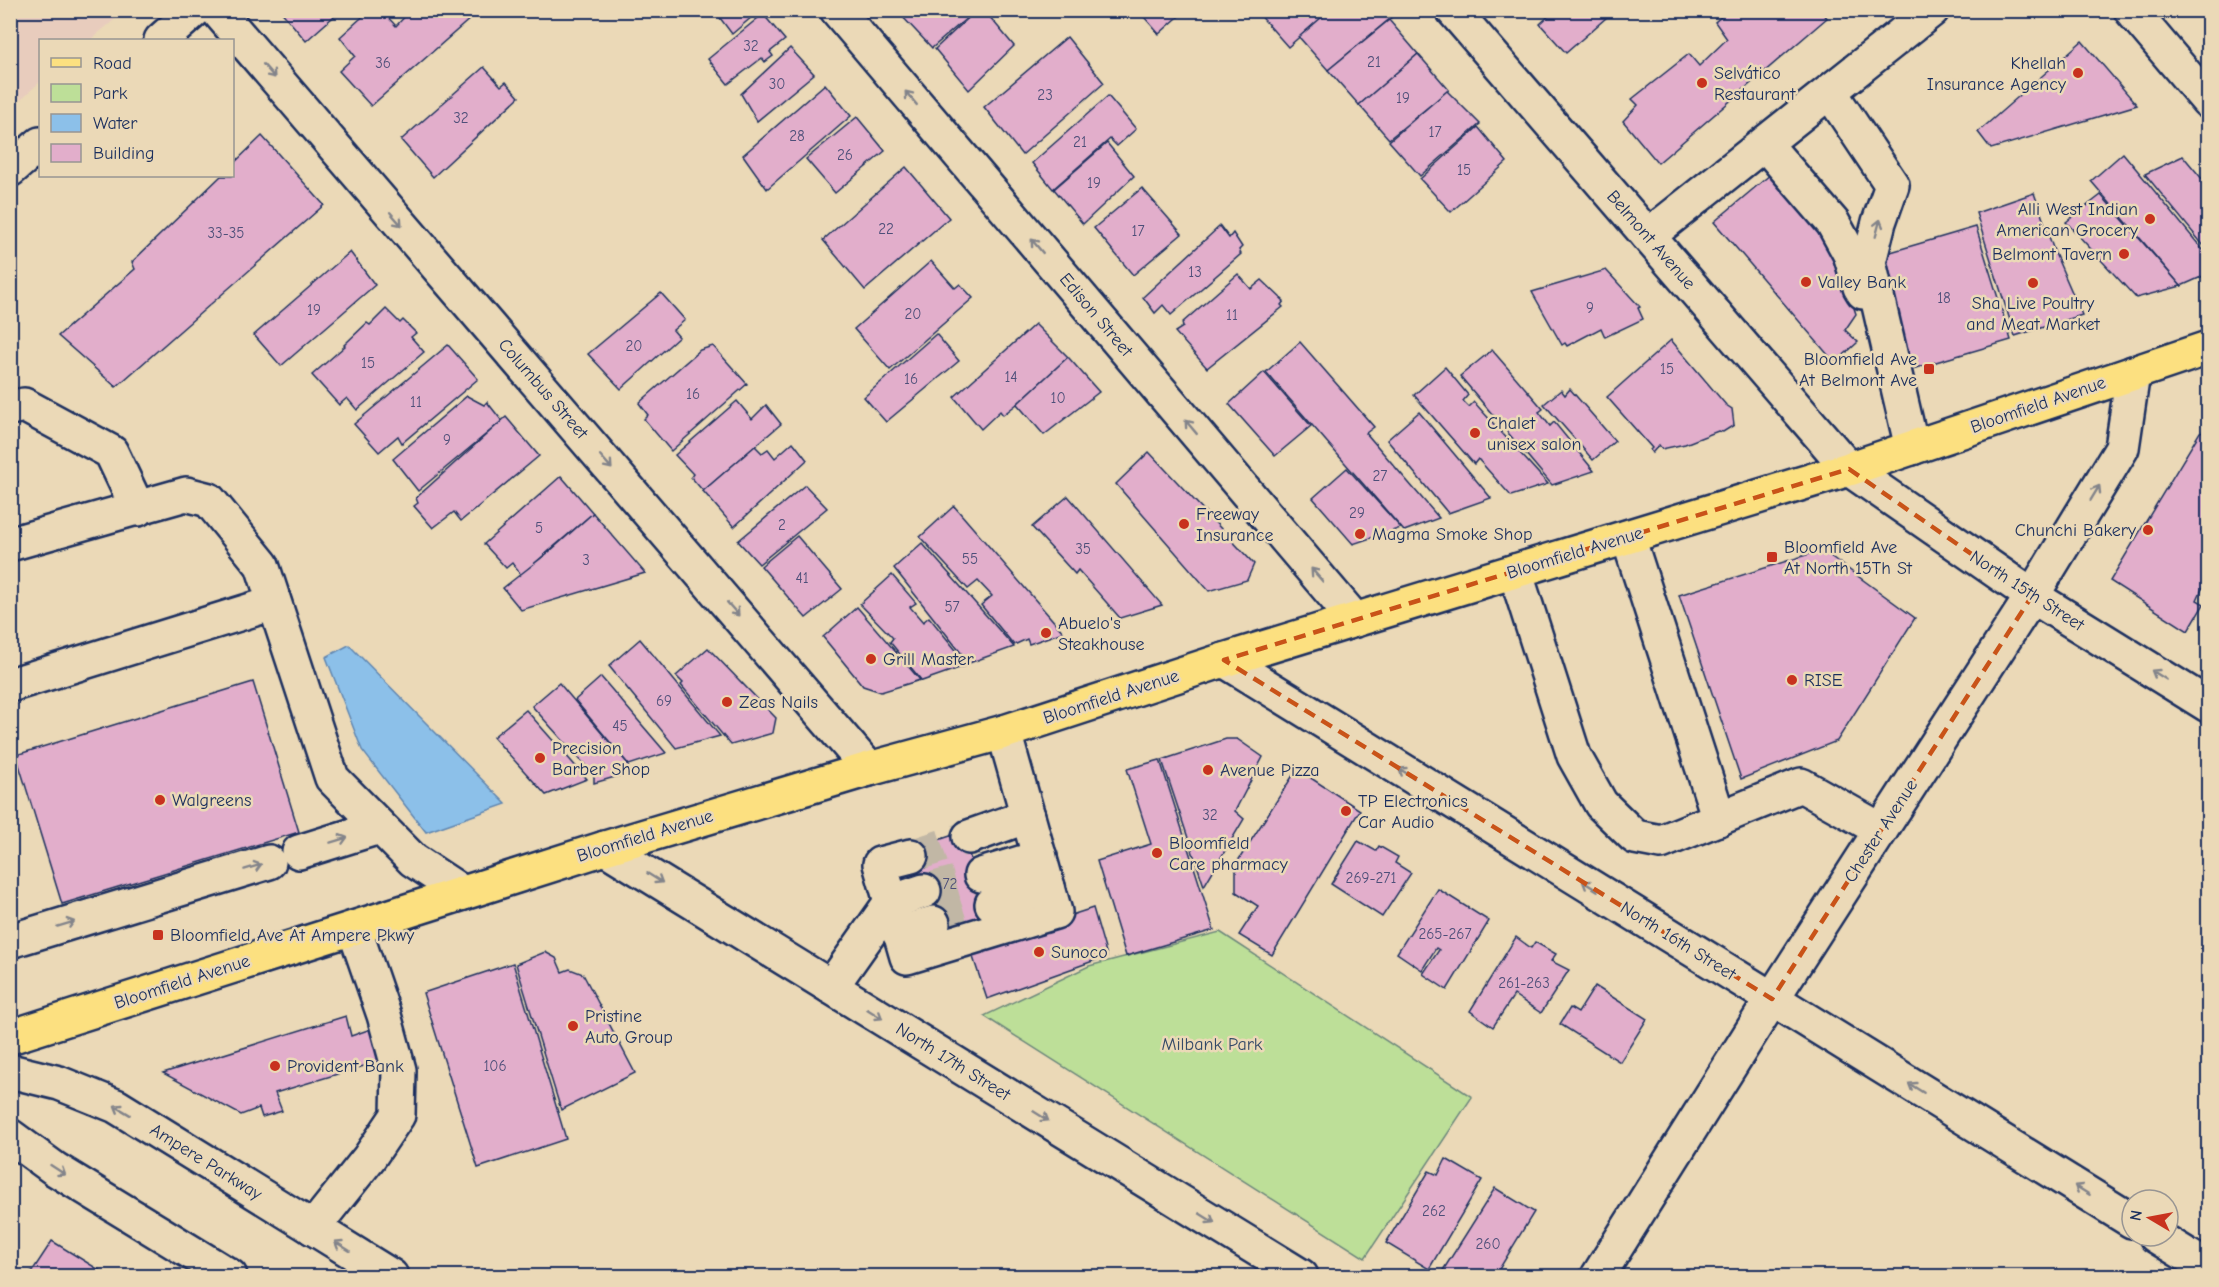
<svg xmlns="http://www.w3.org/2000/svg" width="2219" height="1287" font-family="'Comic Neue',sans-serif">
<style>
.built{fill:#e8ccbd}
.green{fill:#bddf98;stroke:#6c877b;stroke-width:1.5}
.water{fill:#8cc0e9;stroke:#5f86b1;stroke-width:1.5}
.building{fill:#e2aecb;stroke:#1b2f5e;stroke-width:1.5}
.lines{fill:none;stroke-linecap:round;stroke-linejoin:round}
.minor-tunnel{stroke:#c1b7a5;stroke-width:33;stroke-dasharray:33 16;stroke-linecap:butt}
.minor-casing{stroke:#1b2f5e;stroke-width:38}
.major-casing{stroke:#1b2f5e;stroke-width:38}
.minor{stroke:#ebd9b7;stroke-width:33}
.major{stroke:#fce080;stroke-width:33}
.oneway{stroke:#83848a}
.marked{fill:none;stroke:#c95318;stroke-width:4.5;stroke-dasharray:12 8;stroke-linejoin:round}
.poi-dot{fill:#c8321e;stroke:#ebd9b7;stroke-width:2}
.labels{text-anchor:middle;dominant-baseline:central;stroke-width:5;stroke-linejoin:round;paint-order:stroke}
.number-label{font-size:15px;fill:#4d4f79}
.poi-label{font-size:18px;fill:#1b2f5e;stroke:#ebd9b7;text-anchor:start}
.street-label{font-size:18px;fill:#1b2f5e;stroke:#ebd9b7}
.park-label{font-size:18px;fill:#334967;stroke:#ebd9b7}
</style>
<rect width="100%" height="100%" fill="#ebd9b7"/>
<filter id="ink" filterUnits="userSpaceOnUse"><feTurbulence type="fractalNoise" baseFrequency=".0167" numOctaves="2"/><feDisplacementMap in="SourceGraphic" scale="12" xChannelSelector="R" yChannelSelector="G"/><feConvolveMatrix kernelMatrix="1 2 1 2 8 2 1 2 1" color-interpolation-filters="sRGB"/></filter>
<g filter="url(#ink)">
<!-- built -->
<path class="built" d="M11,10H125V11L90,40H40V82L11,108Z"/>
<!-- green -->
<path class="green" d="M1220,932L1472,1097L1365,1258L984,1016L1089,966Z"/>
<!-- water -->
<path class="water" d="M349,645L506,804L426,832L362,750L326,657Z"/>
<!-- building -->
<g class="building">
<path d="M280,10H341L306,41Z"/>
<path d="M370,10H381L396,26L411,10H480L371,106L339,71L355,56L340,37Z"/>
<path d="M676,10H691L683,18Z"/>
<path d="M714,10H760L732,34Z"/>
<path d="M904,10H976L932,48L900,14Z"/>
<path d="M977,10H984L1014,46L969,90L935,49Z"/>
<path d="M1138,10H1186L1159,34Z"/>
<path d="M1260,10H1330L1288,47L1258,13Z"/>
<path d="M1330,10H1386L1392,17L1328,70L1299,37Z"/>
<path d="M1555,10H1615L1566,53L1540,24Z"/>
<path d="M1729,10H1821L1827,18L1658,163L1623,121L1638,105L1632,99L1689,54L1699,66L1727,39L1715,22Z"/>
<path d="M763,14L785,40L770,52L773,56L765,62L762,58L728,84L708,59Z"/>
<path d="M1389,20L1418,54L1359,105L1328,70Z"/>
<path d="M1067,37L1104,83L1022,155L984,107Z"/>
<path d="M2082,41L2137,105L1991,149L1978,132Z"/>
<path d="M790,48L814,74L757,121L741,94Z"/>
<path d="M1418,54L1449,90L1389,139L1359,105Z"/>
<path d="M484,67L501,86L506,82L519,97L433,177L401,140Z"/>
<path d="M825,84L851,116L767,189L743,155Z"/>
<path d="M1447,91L1480,124L1420,176L1389,141Z"/>
<path d="M1108,96L1136,129L1117,146L1110,139L1053,189L1032,163Z"/>
<path d="M857,117L885,151L835,193L806,159Z"/>
<path d="M1478,127L1507,162L1451,212L1420,179Z"/>
<path d="M262,136L324,205L116,387L58,336L135,269L132,262L221,176H232V165Z"/>
<path d="M1107,143L1134,176L1083,224L1054,189Z"/>
<path d="M2123,153L2208,256V274L2181,286L2091,181Z"/>
<path d="M2183,156L2208,186V251L2145,174Z"/>
<path d="M906,167L949,218L865,290L823,240Z"/>
<path d="M1771,174L1835,251L1856,314L1845,330L1858,342L1835,363L1714,222Z"/>
<path d="M1142,188L1182,234L1133,275L1094,228Z"/>
<path d="M2034,193L2054,251L2082,315L2015,336L1976,213Z"/>
<path d="M2101,195L2181,286L2136,298L2066,222Z"/>
<path d="M1220,226L1229,238L1233,233L1242,247L1239,250L1241,254L1171,315L1163,305L1155,313L1143,297Z"/>
<path d="M1976,227L2011,340L1912,369L1877,256Z"/>
<path d="M350,252L375,285L281,366L254,335Z"/>
<path d="M931,261L955,288L960,284L973,298L890,370L854,329Z"/>
<path d="M1606,270L1640,307L1638,308L1643,319L1605,337L1601,328L1567,346L1565,343L1562,345L1532,292Z"/>
<path d="M1238,274L1251,289L1262,280L1284,301L1281,305L1283,307L1207,368L1175,332L1183,327L1182,323Z"/>
<path d="M661,293L685,320L673,330L679,337L621,389L588,354Z"/>
<path d="M386,309L400,323L403,320L416,333L411,337L424,352L357,410L347,398L339,405L312,375L345,346L344,345L367,323L370,325Z"/>
<path d="M1035,324L1068,357L1017,404L1003,415L1000,411L981,429L954,397Z"/>
<path d="M936,334L959,361L886,422L864,397Z"/>
<path d="M1671,340L1726,405L1732,409L1734,425L1723,432L1718,431L1685,444L1662,449L1659,445L1652,453L1650,450L1652,448L1607,397Z"/>
<path d="M1300,342L1374,427L1366,433L1439,518L1404,531L1266,372Z"/>
<path d="M448,345L478,379L402,443L398,436L379,452L354,424Z"/>
<path d="M713,346L747,384L671,451L644,419L648,415L639,403L700,350Z"/>
<path d="M1492,350L1543,409L1539,412L1550,426L1554,422L1594,471L1552,485L1460,376Z"/>
<path d="M1068,357L1099,392L1044,435L1017,404Z"/>
<path d="M1445,367L1468,395L1463,401L1469,407L1474,402L1548,484L1511,496L1478,459L1474,464L1414,395Z"/>
<path d="M1264,372L1311,426L1275,456L1229,404Z"/>
<path d="M1570,389L1615,441L1593,460L1544,404L1561,390L1565,395Z"/>
<path d="M467,396L484,405L487,402L502,421L418,491L393,459Z"/>
<path d="M737,401L752,419L766,405L781,424L703,491L691,477L693,474L675,455Z"/>
<path d="M1419,412L1491,498L1448,513L1387,440Z"/>
<path d="M506,417L539,456L461,521L454,512L433,528L414,506L418,503L416,498Z"/>
<path d="M2208,429V582L2206,580L2197,600L2204,604L2188,631L2110,581L2200,432Z"/>
<path d="M793,442L807,460L734,527L703,491L755,446L762,453L768,449L775,458Z"/>
<path d="M1149,452L1254,564L1247,580L1209,591L1116,484Z"/>
<path d="M1347,468L1401,528L1353,544L1313,498Z"/>
<path d="M561,476L593,513L521,575L512,563L506,568L484,544Z"/>
<path d="M805,485L827,508L759,564L738,541Z"/>
<path d="M1068,496L1162,605L1120,618L1078,570L1075,574L1032,527Z"/>
<path d="M954,506L1063,632L1029,644L1027,639L1014,645L981,605L992,596L978,581L968,589L920,537Z"/>
<path d="M593,513L645,573L521,610L503,588L549,552Z"/>
<path d="M797,536L842,589L806,618L761,566Z"/>
<path d="M922,543L1014,647L969,663L894,568Z"/>
<path d="M1822,550L1915,618L1837,741L1741,779L1679,595Z"/>
<path d="M892,575L916,603L910,607L923,622L929,617L968,665L922,681L890,642L893,638L860,604Z"/>
<path d="M857,607L920,680L881,692L863,686L823,637Z"/>
<path d="M640,639L720,736L676,748L609,666Z"/>
<path d="M708,648L776,718L773,733L731,745L681,685L683,683L676,676Z"/>
<path d="M601,677L666,753L629,765L575,700Z"/>
<path d="M253,682L299,832L62,904L16,755Z"/>
<path d="M559,683L628,764L629,773L594,783V775L532,706Z"/>
<path d="M526,710L587,779L546,795L493,737Z"/>
<path d="M1226,739H1237L1263,757L1235,811L1244,819L1204,886L1162,760Z"/>
<path d="M1160,760L1214,930L1126,956L1097,861L1151,844L1127,769Z"/>
<path d="M1297,769L1360,810L1272,955L1239,935L1258,906L1236,892V864Z"/>
<path d="M962,832L990,919L938,937L909,850Z"/>
<path d="M1358,841L1376,851L1379,846L1398,857L1395,863L1411,873L1382,917L1331,884Z"/>
<path d="M1438,889L1489,921L1447,990L1423,974L1439,950L1436,948L1422,970L1397,953Z"/>
<path d="M1093,908L1107,956L987,999L970,948Z"/>
<path d="M1516,937L1531,948L1535,942L1556,954L1551,961L1569,970L1541,1013L1514,995L1493,1027L1470,1011Z"/>
<path d="M545,952L556,958L562,972L570,969L583,974L635,1073L561,1110L516,964Z"/>
<path d="M513,963L566,1139L478,1168L423,993Z"/>
<path d="M1595,986L1647,1019L1620,1062L1560,1024L1570,1008L1578,1013Z"/>
<path d="M346,1016L351,1036L382,1025L387,1059L275,1093L282,1111L262,1117L259,1108L241,1115L163,1073Z"/>
<path d="M1446,1159L1482,1180L1429,1269L1386,1243L1429,1171L1438,1175Z"/>
<path d="M1495,1188L1534,1212L1495,1276H1442L1440,1275Z"/>
<path d="M52,1241L109,1276H29Z"/>
</g>
<g class="lines">
<!-- minor-tunnel -->
<g class="minor-tunnel">
<path d="M911,856L969,837"/>
<path d="M924,891L981,875"/>
<path d="M933,923L992,904"/>
</g>
<!-- minor casing -->
<g class="minor-casing">
<g id="minor">
<path d="M217,10L869,769"/>
<path d="M837,10L1355,620"/>
<path d="M1453,10L1849,469L2032,596L2208,705"/>
<path d="M2131,10L2208,101"/>
<path d="M161,40L195,10"/>
<path d="M1830,92L1892,185L1879,222L1869,262L1912,448"/>
<path d="M1765,144L1833,223L1850,254L1860,287L1863,292"/>
<path d="M10,170L40,144"/>
<path d="M1648,236L1932,10"/>
<path d="M10,408L24,405L111,452L138,509"/>
<path d="M1628,537L1719,819"/>
<path d="M10,544L186,494L209,500L262,565L332,778L413,860L463,893"/>
<path d="M1515,571L1574,756L1601,804L1635,837L1661,842L1801,785L1881,830"/>
<path d="M1224,660L2132,1221"/>
<path d="M10,685L274,603"/>
<path d="M969,837L1028,816"/>
<path d="M605,848L1301,1276"/>
<path d="M299,852L379,827"/>
<path d="M911,856L880,864L907,957L1055,912L1004,732"/>
<path d="M981,875L1040,857"/>
<path d="M992,904L1048,887"/>
<path d="M899,933L933,923"/>
<path d="M10,941L269,862"/>
<path d="M831,987L891,902L924,891"/>
<path d="M10,1071L59,1083L116,1106L391,1276"/>
<path d="M10,1136L55,1169L230,1276"/>
<path d="M313,1228L369,1158L398,1115L399,1070L384,1015L354,928"/>
<path d="M2156,1236L2208,1268"/>
<path d="M1598,1276L1772,999L2032,596L2122,448L2133,373"/>
</g>
</g>
<!-- major casing -->
<g class="major-casing">
<path id="major" d="M10,1037L605,848L869,769L1004,732L1224,660L1849,469L2208,348"/>
</g>
<!-- minor -->
<use href="#minor" class="minor"/>
<!-- major -->
<use href="#major" class="major"/>
</g>
<!-- one-way arrows -->
<defs><path id="oneway-shaft" d="M-6 0H5M1.5-3L5.5 0L1.5 3" fill="none" stroke-width="1.6" stroke-linecap="round" stroke-linejoin="round" transform="scale(1.5)"/></defs>
<g class="oneway">
<use href="#oneway-shaft" transform="translate(269 71) rotate(49)"/>
<use href="#oneway-shaft" transform="translate(911 98) rotate(-130)"/>
<use href="#oneway-shaft" transform="translate(396 219) rotate(49)"/>
<use href="#oneway-shaft" transform="translate(1878 228) rotate(-75)"/>
<use href="#oneway-shaft" transform="translate(1037 246) rotate(-130)"/>
<use href="#oneway-shaft" transform="translate(1191 427) rotate(-130)"/>
<use href="#oneway-shaft" transform="translate(606 462) rotate(49)"/>
<use href="#oneway-shaft" transform="translate(2095 493) rotate(-59)"/>
<use href="#oneway-shaft" transform="translate(1317 575) rotate(-131)"/>
<use href="#oneway-shaft" transform="translate(733 609) rotate(49)"/>
<use href="#oneway-shaft" transform="translate(2159 675) rotate(-148)"/>
<use href="#oneway-shaft" transform="translate(1406 773) rotate(-148)"/>
<use href="#oneway-shaft" transform="translate(339 840) rotate(-17)"/>
<use href="#oneway-shaft" transform="translate(253 867) rotate(-17)"/>
<use href="#oneway-shaft" transform="translate(655 878) rotate(32)"/>
<use href="#oneway-shaft" transform="translate(1590 886) rotate(-148)"/>
<use href="#oneway-shaft" transform="translate(66 924) rotate(-17)"/>
<use href="#oneway-shaft" transform="translate(875 1014) rotate(32)"/>
<use href="#oneway-shaft" transform="translate(1916 1088) rotate(-148)"/>
<use href="#oneway-shaft" transform="translate(122 1110) rotate(-149)"/>
<use href="#oneway-shaft" transform="translate(1041 1116) rotate(32)"/>
<use href="#oneway-shaft" transform="translate(58 1170) rotate(33)"/>
<use href="#oneway-shaft" transform="translate(2082 1190) rotate(-148)"/>
<use href="#oneway-shaft" transform="translate(1207 1218) rotate(32)"/>
<use href="#oneway-shaft" transform="translate(342 1246) rotate(-148)"/>
</g>
</g>
<!-- marked area -->
<path class="marked" d="M1849,469L2032,596L1772,999L1224,660Z"/>
<!-- markers -->
<g class="poi-dot">
<circle cx="2078" cy="73" r="6"/>
<circle cx="1702" cy="83" r="6"/>
<circle cx="2150" cy="219" r="6"/>
<circle cx="2124" cy="254" r="6"/>
<circle cx="1806" cy="282" r="6"/>
<circle cx="2033" cy="283" r="6"/>
<rect x="1923" y="363" width="12" height="12" rx="3"/>
<circle cx="1475" cy="433" r="6"/>
<circle cx="1184" cy="524" r="6"/>
<circle cx="2148" cy="530" r="6"/>
<circle cx="1360" cy="534" r="6"/>
<rect x="1766" y="551" width="12" height="12" rx="3"/>
<circle cx="1046" cy="633" r="6"/>
<circle cx="871" cy="659" r="6"/>
<circle cx="1792" cy="680" r="6"/>
<circle cx="727" cy="702" r="6"/>
<circle cx="540" cy="758" r="6"/>
<circle cx="1208" cy="770" r="6"/>
<circle cx="160" cy="800" r="6"/>
<circle cx="1346" cy="811" r="6"/>
<circle cx="1157" cy="853" r="6"/>
<rect x="152" y="929" width="12" height="12" rx="3"/>
<circle cx="1039" cy="952" r="6"/>
<circle cx="573" cy="1026" r="6"/>
<circle cx="275" cy="1066" r="6"/>
</g>
<g class="labels">
<!-- number labels -->
<g class="number-label">
<text x="751" y="46">32</text>
<text x="1374" y="62">21</text>
<text x="383" y="63">36</text>
<text x="777" y="84">30</text>
<text x="1045" y="95">23</text>
<text x="1403" y="98">19</text>
<text x="461" y="118">32</text>
<text x="1435" y="132">17</text>
<text x="797" y="136">28</text>
<text x="1080" y="142">21</text>
<text x="845" y="155">26</text>
<text x="1464" y="170">15</text>
<text x="1094" y="183">19</text>
<text x="886" y="229">22</text>
<text x="1138" y="231">17</text>
<text x="226" y="233">33-35</text>
<text x="1195" y="272">13</text>
<text x="1944" y="298">18</text>
<text x="1590" y="308">9</text>
<text x="314" y="310">19</text>
<text x="913" y="314">20</text>
<text x="1232" y="315">11</text>
<text x="634" y="346">20</text>
<text x="368" y="363">15</text>
<text x="1667" y="369">15</text>
<text x="1011" y="377">14</text>
<text x="911" y="379">16</text>
<text x="693" y="394">16</text>
<text x="1058" y="398">10</text>
<text x="416" y="402">11</text>
<text x="447" y="440">9</text>
<text x="1380" y="476">27</text>
<text x="1357" y="513">29</text>
<text x="782" y="525">2</text>
<text x="539" y="528">5</text>
<text x="1083" y="549">35</text>
<text x="970" y="559">55</text>
<text x="586" y="560">3</text>
<text x="802" y="578">41</text>
<text x="952" y="607">57</text>
<text x="664" y="701">69</text>
<text x="620" y="726">45</text>
<text x="1210" y="815">32</text>
<text x="1371" y="878">269-271</text>
<text x="950" y="884">72</text>
<text x="1445" y="934">265-267</text>
<text x="1524" y="983">261-263</text>
<text x="495" y="1066">106</text>
<text x="1434" y="1211">262</text>
<text x="1488" y="1244">260</text>
</g>
<!-- poi labels -->
<g class="poi-label">
<text x="2066" y="63" text-anchor="end">Khellah<tspan x="2066" dy="21">Insurance Agency</tspan></text>
<text x="1714" y="73">Selvático<tspan x="1714" dy="21">Restaurant</tspan></text>
<text x="2138" y="209" text-anchor="end">Alli West Indian<tspan x="2138" dy="21">American Grocery</tspan></text>
<text x="2112" y="254" text-anchor="end">Belmont Tavern</text>
<text x="1818" y="282">Valley Bank</text>
<text x="2033" y="303" text-anchor="middle">Sha Live Poultry<tspan x="2033" dy="21">and Meat Market</tspan></text>
<text x="1917" y="359" text-anchor="end">Bloomfield Ave<tspan x="1917" dy="21">At Belmont Ave</tspan></text>
<text x="1487" y="423">Chalet<tspan x="1487" dy="21">unisex salon</tspan></text>
<text x="1196" y="514">Freeway<tspan x="1196" dy="21">Insurance</tspan></text>
<text x="2136" y="530" text-anchor="end">Chunchi Bakery</text>
<text x="1372" y="534">Magma Smoke Shop</text>
<text x="1784" y="547">Bloomfield Ave<tspan x="1784" dy="21">At North 15Th St</tspan></text>
<text x="1058" y="623">Abuelo's<tspan x="1058" dy="21">Steakhouse</tspan></text>
<text x="883" y="659">Grill Master</text>
<text x="1804" y="680">RISE</text>
<text x="739" y="702">Zeas Nails</text>
<text x="552" y="748">Precision<tspan x="552" dy="21">Barber Shop</tspan></text>
<text x="1220" y="770">Avenue Pizza</text>
<text x="172" y="800">Walgreens</text>
<text x="1358" y="801">TP Electronics<tspan x="1358" dy="21">Car Audio</tspan></text>
<text x="1169" y="843">Bloomfield<tspan x="1169" dy="21">Care pharmacy</tspan></text>
<text x="170" y="935">Bloomfield Ave At Ampere Pkwy</text>
<text x="1051" y="952">Sunoco</text>
<text x="585" y="1016">Pristine<tspan x="585" dy="21">Auto Group</tspan></text>
<text x="287" y="1066">Provident Bank</text>
</g>
<!-- street labels -->
<g class="street-label">
<text transform="translate(1651 240) rotate(49)">Belmont Avenue</text>
<text transform="translate(1096 315) rotate(50)">Edison Street</text>
<text transform="translate(543 389) rotate(49)">Columbus Street</text>
<text transform="translate(2038 405) rotate(-19)">Bloomfield Avenue</text>
<text transform="translate(1575 553) rotate(-17)">Bloomfield Avenue</text>
<text transform="translate(2027 591) rotate(33)">North 15th Street</text>
<text transform="translate(1111 697) rotate(-18)">Bloomfield Avenue</text>
<text transform="translate(1881 831) rotate(-57)">Chester Avenue</text>
<text transform="translate(645 836) rotate(-17)">Bloomfield Avenue</text>
<text transform="translate(1678 941) rotate(32)">North 16th Street</text>
<text transform="translate(182 982) rotate(-18)">Bloomfield Avenue</text>
<text transform="translate(953 1062) rotate(32)">North 17th Street</text>
<text transform="translate(206 1162) rotate(32)">Ampere Parkway</text>
</g>
<!-- park labels -->
<g class="park-label">
<text x="1212" y="1044">Milbank Park</text>
</g>
</g>
<!-- margin -->
<rect width="2219" height="1287" fill="none" stroke="#ebd9b7" stroke-width="36"/>
<rect x="18" y="18" width="2183" height="1251" fill="none" stroke="#1b2f5e" stroke-width="2" filter="url(#ink)"/>
<!-- legend -->
<rect x="39" y="39" width="195" height="138" fill="#ebd9b7" stroke="#989593" stroke-width="1.5"/>
<rect x="51" y="58" width="30" height="9" fill="#fce080" stroke="#989593" stroke-width="1.5"/>
<text x="93" y="69" font-size="18" fill="#1b2f5e">Road</text>
<rect x="51" y="84" width="30" height="18" fill="#bddf98" stroke="#989593" stroke-width="1.5"/>
<text x="93" y="99" font-size="18" fill="#1b2f5e">Park</text>
<rect x="51" y="114" width="30" height="18" fill="#8cc0e9" stroke="#989593" stroke-width="1.5"/>
<text x="93" y="129" font-size="18" fill="#1b2f5e">Water</text>
<rect x="51" y="144" width="30" height="18" fill="#e2aecb" stroke="#989593" stroke-width="1.5"/>
<text x="93" y="159" font-size="18" fill="#1b2f5e">Building</text>
<!-- north arrow -->
<g transform="translate(2150 1218) rotate(280)"><circle r="28" fill="#ebd9b7" stroke="#989593" stroke-width="1.5"/>
<path d="M0-4.5L10 22L0 15L-10 22Z" fill="#c8321e"/>
<text y="-9" font-size="16" font-weight="bold" text-anchor="middle" fill="#1b2f5e">N</text>
</g>
</svg>
